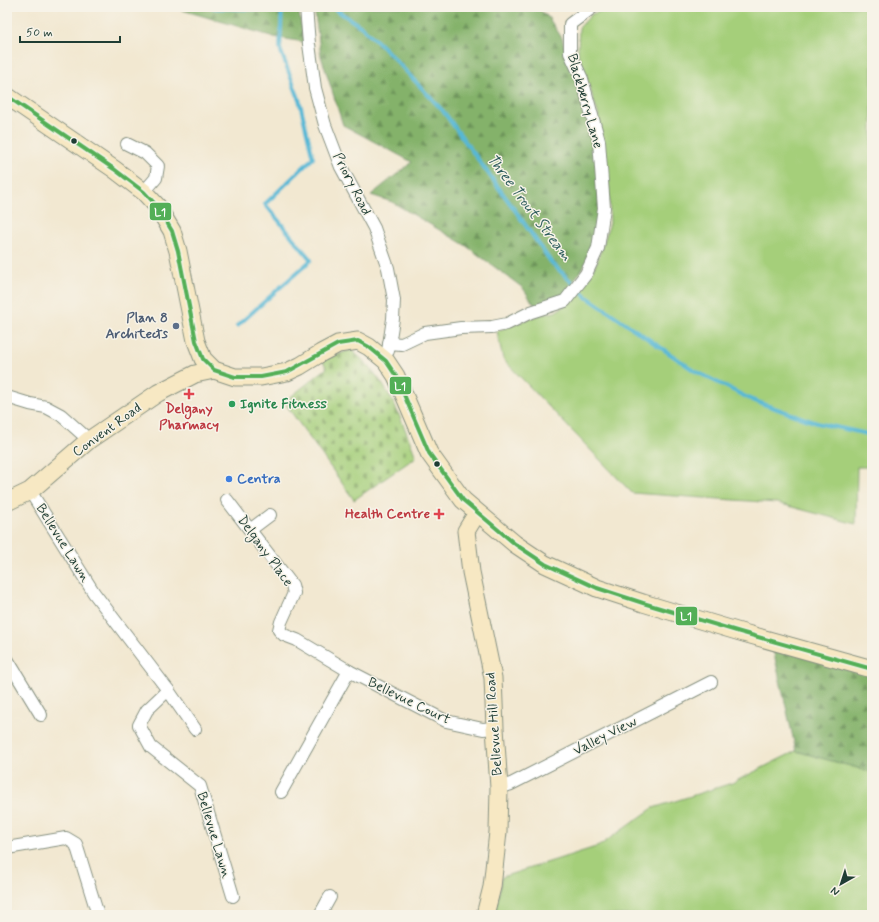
<svg xmlns="http://www.w3.org/2000/svg" width="879" height="922" font-family="Mynerve,sans-serif">
<style>
.green{fill:#a5cf7a;stroke:#628657}
.forest{fill:url(#forest-firs);stroke:#52784f}
.cemetery{fill:url(#cemetery-stones);stroke:#628657}
.lines{fill:none;stroke-linecap:round;stroke-linejoin:round}
.stream{stroke:#57b8d5;stroke-width:4}
.street-casing{stroke:#889282;stroke-width:14}
.secondary-casing{stroke:#889282;stroke-width:19}
.street{stroke:#fff;stroke-width:12}
.secondary{stroke:#f7e8c3;stroke-width:17}
.bus-1-casing{stroke:#f7f3e8;stroke-width:7}
.bus-1{stroke:#53af57;stroke-width:4}
.bus-dot{fill:#1f3d34;stroke:#f7f3e8;stroke-width:1.5}
.service-dot{fill:#5c6f8a;stroke:#f7f3e8;stroke-width:1.5}
.health-dot{fill:#e0444e;stroke:#f7f3e8;stroke-width:1.5}
.leisure-dot{fill:#2e9e5b;stroke:#f7f3e8;stroke-width:1.5}
.shop-dot{fill:#3f7fe0;stroke:#f7f3e8;stroke-width:1.5}
.labels{text-anchor:middle;dominant-baseline:central;stroke-width:3;stroke-linejoin:round;paint-order:stroke}
.street-label{font-size:14px;fill:#1f3d34;stroke:#f7f3e8}
.service-label{font-size:14px;font-weight:bold;fill:#4e5e75;stroke:#f7f3e8;text-anchor:end}
.leisure-label{font-size:14px;font-weight:bold;fill:#27864d;stroke:#f7f3e8;text-anchor:start}
.health-label{font-size:14px;font-weight:bold;fill:#be3a42;stroke:#f7f3e8}
.shop-label{font-size:14px;font-weight:bold;fill:#366cbe;stroke:#f7f3e8;text-anchor:start}
.water-label{font-size:15px;font-style:italic;fill:#2d5c5c;stroke:#f7f3e8}
.line-badge{stroke:#f7f3e8;stroke-width:1.5}
.badge-label{font-size:11px;text-anchor:middle;font-weight:bold;fill:#fff}
</style>
<defs>
<pattern id="forest-firs" width="22" height="20" patternUnits="userSpaceOnUse"><rect width="22" height="20" fill="#84b26a"/><path d="M5 1l3.5 6h-7zM16 11l3.5 6h-7z" fill="#6b9258"/></pattern>
<pattern id="cemetery-stones" width="16" height="16" patternUnits="userSpaceOnUse"><rect width="16" height="16" fill="#a5cf7a"/><path d="M2 7V4a2 2 0 0 1 4 0v3zM10 15v-3a2 2 0 0 1 4 0v3z" fill="#86a965"/></pattern>
</defs>
<rect width="100%" height="100%" fill="#f7f3e8"/>
<filter id="ink" filterUnits="userSpaceOnUse"><feTurbulence type="fractalNoise" baseFrequency=".025" numOctaves="2"/><feDisplacementMap in="SourceGraphic" scale="8" xChannelSelector="R" yChannelSelector="G"/><feConvolveMatrix kernelMatrix="1 2 1 2 8 2 1 2 1" color-interpolation-filters="sRGB"/></filter>
<filter id="wash" filterUnits="userSpaceOnUse"><feTurbulence type="fractalNoise" baseFrequency=".012" numOctaves="4" result="noise"/><feDisplacementMap in="SourceGraphic" scale="16" xChannelSelector="R" yChannelSelector="G"/><feGaussianBlur stdDeviation="0.9" result="paint"/><feColorMatrix in="noise" values="0 0 0 0 0 0 0 0 0 0 0 0 0 0 0 0 0 1.4 0 .05"/><feComposite in="paint" operator="in"/></filter>
<g filter="url(#wash)">
<rect width="100%" height="100%" fill="#f2e8d1"/>
<!-- green -->
<g class="green">
<path d="M616,7H872V467H857L856,524L777,503L632,493L503,359L497,331L539,315L555,312L575,299L586,283L598,260L610,223L609,189L598,113L578,53L579,28L592,14Z"/>
<path d="M796,751L872,772V915H495L502,877L599,846L653,808L732,783Z"/>
</g>
<!-- forest -->
<g class="forest">
<path d="M172,7H298L304,42L274,37Z"/>
<path d="M314,7H536L548,17L562,38L566,53L574,69L591,125L599,172V217L593,251L563,298L535,306L523,288L465,245L392,202L371,195L412,162L343,125L321,56Z"/>
<path d="M772,645L872,675V772L796,751Z"/>
</g>
<!-- cemetery -->
<path class="cemetery" d="M351,350C387,378 400,416 416,457L354,500L284,402L327,368L322,360Z"/>
<g class="lines">
<!-- stream -->
<g class="stream">
<path d="M212,7L216,8L255,9L259,7"/>
<path d="M332,7L363,28L388,52L443,111L517,213L551,262L587,297L695,371L752,400L817,423L872,435"/>
<path d="M237,326L311,260L265,204L313,158L299,99L280,49L282,7"/>
</g>
</g>
</g>
<g filter="url(#ink)">
<g class="lines">
<!-- street casing -->
<g class="street-casing">
<g id="street">
<path d="M306,7L309,44L315,88L325,125L341,167L374,228L388,268L394,300L393,319L388,351"/>
<path d="M127,144L145,153L158,166L156,178L144,192"/>
<path d="M389,343L402,344L425,333L461,328L492,327L507,324L531,312L565,301L586,274L598,248L604,208L599,141L582,79L570,53V24L593,7"/>
<path d="M7,397L30,404L46,407L61,415L89,440"/>
<path d="M30,491L94,593L168,690L195,729"/>
<path d="M227,500L292,585L294,593L281,622L279,630L284,635L297,640L349,671L446,721L483,729L495,728"/>
<path d="M250,530L270,515"/>
<path d="M7,659L41,715"/>
<path d="M168,690L147,710L139,725L151,747L200,786L233,896"/>
<path d="M499,788L511,784L711,682"/>
<path d="M281,792L349,671"/>
<path d="M7,848L66,838L76,844L98,915"/>
<path d="M320,915L330,897"/>
</g>
</g>
<!-- secondary casing -->
<g class="secondary-casing">
<g id="secondary">
<path d="M7,96L114,169L144,192L157,206L172,231L178,251L196,341L203,359L214,370L235,377H261L287,372L300,366L321,353L338,344L358,341L369,347L386,361L396,376L429,453L463,500L515,544L545,564L597,588L643,603L740,632L872,669"/>
<path d="M7,502L30,491L89,440L158,393L195,374L214,370"/>
<path d="M477,513L466,531L471,572L493,678L495,728L499,788L498,832L492,887L485,915"/>
</g>
</g>
<!-- street -->
<use href="#street" class="street"/>
<!-- secondary -->
<use href="#secondary" class="secondary"/>
<!-- bus-1 casing -->
<g class="bus-1-casing">
<path id="bus-1" d="M7,96L114,169L144,192L157,206L172,231L178,251L196,341L203,359L214,370L235,377H261L287,372L338,344L358,341L369,347L386,361L396,376L429,453L463,500L515,544L545,564L597,588L643,603L740,632L872,669"/>
</g>
<!-- bus-1 -->
<use href="#bus-1" class="bus-1"/>
</g>
</g>
<!-- markers -->
<g class="bus-dot">
<circle cx="74" cy="141" r="3.5"/>
<circle cx="437" cy="464" r="3.5"/>
</g>
<circle class="service-dot" cx="176" cy="326" r="4"/>
<g class="health-dot">
<path d="M187 388h4v4h4v4h-4v4h-4v-4h-4v-4h4z"/>
<path d="M437 508h4v4h4v4h-4v4h-4v-4h-4v-4h4z"/>
</g>
<circle class="leisure-dot" cx="232" cy="404" r="4"/>
<circle class="shop-dot" cx="229" cy="479" r="4"/>
<g class="labels">
<!-- street labels -->
<g class="street-label">
<text transform="translate(585 101) rotate(74)">Blackberry Lane</text>
<text transform="translate(352 184) rotate(63)">Priory Road</text>
<text transform="translate(107 430) rotate(-36)">Convent Road</text>
<text transform="translate(63 543) rotate(58)">Bellevue Lawn</text>
<text transform="translate(265 551) rotate(54)">Delgany Place</text>
<text transform="translate(409 701) rotate(26)">Bellevue Court</text>
<text transform="translate(494 724) rotate(-94)">Bellevue Hill Road</text>
<text transform="translate(605 736) rotate(-27)">Valley View</text>
<text transform="translate(214 835) rotate(73)">Bellevue Lawn</text>
</g>
<!-- service labels -->
<g class="service-label">
<text x="168" y="318">Plan 8<tspan x="168" dy="16">Architects</tspan></text>
</g>
<!-- leisure labels -->
<g class="leisure-label">
<text x="240" y="404">Ignite Fitness</text>
</g>
<!-- health labels -->
<g class="health-label">
<text x="189" y="409">Delgany<tspan x="189" dy="16">Pharmacy</tspan></text>
<text x="430" y="514" text-anchor="end">Health Centre</text>
</g>
<!-- shop labels -->
<g class="shop-label">
<text x="237" y="479">Centra</text>
</g>
<!-- water labels -->
<g class="water-label">
<text transform="translate(529 208) rotate(53)">Three Trout Stream</text>
</g>
</g>
<g class="line-badge">
<rect x="149" y="202" width="23" height="19" rx="4" fill="#53af57"/>
<rect x="389" y="376" width="23" height="19" rx="4" fill="#53af57"/>
<rect x="675" y="606" width="23" height="20" rx="4" fill="#53af57"/>
</g>
<g class="badge-label">
<text x="160" y="216">L1</text>
<text x="400" y="390">L1</text>
<text x="686" y="620">L1</text>
</g>
<!-- margin -->
<rect width="879" height="922" fill="none" stroke="#f7f3e8" stroke-width="24"/>
<!-- north arrow -->
<g transform="translate(841 884) rotate(219)" stroke="#f7f3e8" stroke-width="3" paint-order="stroke">
<path d="M0-3L7 15L0 10L-7 15Z" fill="#1f3d34"/>
<text y="-6" font-size="11" font-weight="bold" text-anchor="middle" fill="#1f3d34">N</text>
</g>
<!-- scale -->
<path d="M20 36v6h100v-6" fill="none" stroke="#1f3d34" stroke-width="2"/>
<text x="26" y="36" font-size="12" fill="#1f3d34" stroke="#f7f3e8" stroke-width="3" paint-order="stroke">50 m</text>
</svg>
